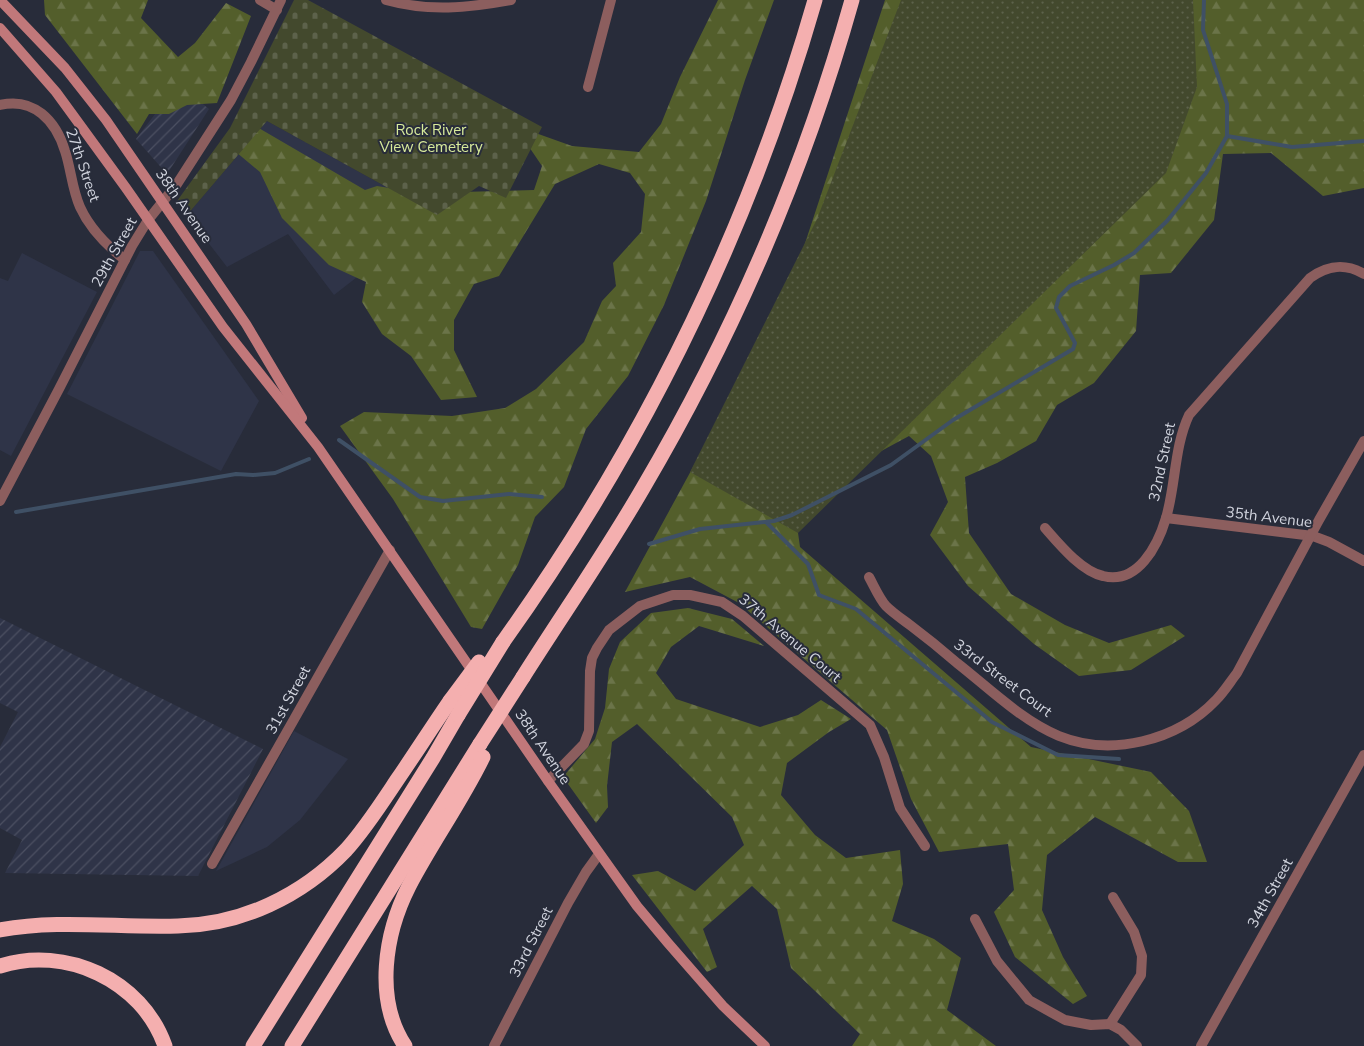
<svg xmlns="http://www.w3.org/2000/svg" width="1364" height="1046" font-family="'Nunito Sans',sans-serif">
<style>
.built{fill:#2f3448}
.industrial{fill:url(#industrial-furrows)}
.forest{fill:url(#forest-firs)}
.cemetery{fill:url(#cemetery-stones)}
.park{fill:url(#park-dots)}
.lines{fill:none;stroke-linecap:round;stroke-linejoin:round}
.stream{stroke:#3f5065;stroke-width:4}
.street{stroke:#8c5e5e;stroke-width:10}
.secondary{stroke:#c1787a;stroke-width:10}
.highway{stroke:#f4afaf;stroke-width:15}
.highway-bridge{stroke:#f4afaf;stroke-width:15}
.labels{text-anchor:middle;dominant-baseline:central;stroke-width:4;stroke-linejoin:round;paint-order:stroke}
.park-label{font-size:15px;fill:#d8eb9b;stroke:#282c3a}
.street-label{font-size:15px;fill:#d1d4de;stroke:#282c3a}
</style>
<defs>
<pattern id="industrial-furrows" width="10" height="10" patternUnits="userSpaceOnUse" patternTransform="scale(1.25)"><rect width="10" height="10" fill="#2f3448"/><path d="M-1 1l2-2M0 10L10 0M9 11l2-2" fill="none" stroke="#4c5062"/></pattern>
<pattern id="forest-firs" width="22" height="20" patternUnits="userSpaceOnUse" patternTransform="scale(1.25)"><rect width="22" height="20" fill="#535e2b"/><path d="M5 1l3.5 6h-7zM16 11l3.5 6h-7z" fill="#6b7449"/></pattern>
<pattern id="cemetery-stones" width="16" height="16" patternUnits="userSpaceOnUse" patternTransform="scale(1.25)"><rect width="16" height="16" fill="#43492d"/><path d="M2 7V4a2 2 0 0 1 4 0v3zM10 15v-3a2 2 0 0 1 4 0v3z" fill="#5d624b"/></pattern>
<pattern id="park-dots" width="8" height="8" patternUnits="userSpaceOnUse" patternTransform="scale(1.25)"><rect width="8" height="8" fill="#43492d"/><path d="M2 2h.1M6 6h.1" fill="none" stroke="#5d624b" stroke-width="1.8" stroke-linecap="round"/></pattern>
</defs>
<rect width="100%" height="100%" fill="#282c3a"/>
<!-- built -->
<g class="built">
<path d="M267,121L437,215L334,295L288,234L227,267L187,215Z"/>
<path d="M140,251H153L259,401L221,471L67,394Z"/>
<path d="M22,253L97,292L11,456L0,450V278L8,281Z"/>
<path d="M294,731L348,759L300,820L267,847L216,871Z"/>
</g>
<!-- industrial -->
<g class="industrial">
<path d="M178,84L209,109L167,174L136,139Z"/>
<path d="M0,618L263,749L198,876L5,873L22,840L0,828V747L18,712L0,703Z"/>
</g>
<!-- forest -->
<g class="forest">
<path d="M44,0H148L141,18L178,57L195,43L226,3L251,16L217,103L187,105L169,114H149L137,134L45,15Z"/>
<path d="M718,0H774L745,80L706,201L664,305L628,376L586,429L564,487L535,517L518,565L482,629L471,627L393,499L340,426L364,412L452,416L505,408L536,389L584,342L602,301L616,286L613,263L641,232L645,194L630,173L599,164L555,184L499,276L474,284L454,320V350L477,397L441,400L411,356L382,334L362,302L366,282L329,265L282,218L260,172L236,152L257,127L365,190L377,186L420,193L534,190L542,166L523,138L530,131L572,146L639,152L661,124L680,77Z"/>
<path d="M885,0H1364V188L1323,196L1271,153L1223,154L1214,220L1171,273L1140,275L1136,331L1094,383L1057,405L1036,441L997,463L965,477L969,533L1011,594L1065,625L1109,643L1171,625L1185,636L1131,670L1079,676L1034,644L968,586L930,535L948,502L931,456L909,436L848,469L794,504L800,547L1031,747L1151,772L1189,811L1207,862H1178L1095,817L1047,855L1042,910L1063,957L1087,996L1073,1004L1015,957L994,912L1014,890L1008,844L939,852L911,799L887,730L739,603L690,577L625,592L790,289Z"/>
<path d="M688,608L732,619L764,646L699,626L671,647L656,673L676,699L760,727L798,715L821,700L851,719L829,732L787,763L781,795L815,835L846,858L900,850L903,884L892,921L934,939L961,958L947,1010L996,1046H852L860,1034L791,968L777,909L752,886L703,929L717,967L707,972L632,875L658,871L695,891L744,845L732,817L637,724L612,742L607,786L608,807L596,823L563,777L595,739L605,708L609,669L620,642L651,613Z"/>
</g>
<!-- cemetery -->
<path class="cemetery" d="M294,0H308L542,127L506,198L479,186L437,215L267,121L187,215L177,201L230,128Z"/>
<!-- park -->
<path class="park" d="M901,0H1193L1197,87L1166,173L798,533L690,472L817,219Z"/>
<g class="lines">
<!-- stream -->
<g class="stream">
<path d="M1227,136L1292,147L1364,141"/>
<path d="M339,440L420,497L443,501L509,494L542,497"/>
<path d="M16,512L236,474L253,475L275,473L309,459"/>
<path d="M766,522L808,564L819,595L856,609L992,722L1058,755L1119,759"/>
<path d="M649,544L700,529L774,521L792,515L891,465L953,420L1073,349L1075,343L1056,308L1059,297L1070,286L1114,265L1134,253L1167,221L1206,173L1227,136V104L1203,30L1204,0"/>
</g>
<!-- street -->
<g class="street">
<path d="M260,0L277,10"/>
<path d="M386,0C429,12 468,8 511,0"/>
<path d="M588,87L611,0"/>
<path d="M0,105C34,97 56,121 65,151C71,169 72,189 80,207C90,229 106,245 125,260"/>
<path d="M0,501L59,389L132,246L148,220L177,184L231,100L251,62L281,0"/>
<path d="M1166,518L1313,536L1329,542L1364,561"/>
<path d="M1045,528C1059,544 1081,571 1103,576C1138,585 1158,545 1166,518C1176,484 1174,447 1189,415L1310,278C1328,265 1345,263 1364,274"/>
<path d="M869,577C874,586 879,598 886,606C893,613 902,619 910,625C926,637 942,650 957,663C989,688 1021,720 1059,736C1111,757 1177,741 1216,700C1224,692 1230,682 1237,673L1319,520L1364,441"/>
<path d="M548,781L584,744L589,731L590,671L592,658L597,648L609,630L640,606L673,595H690L722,602L743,616L870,725L884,757L900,808L925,846"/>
<path d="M212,864L390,550"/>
<path d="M975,919L997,961L1029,1000L1065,1020L1091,1025L1110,1024L1121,1030L1137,1046"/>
<path d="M1110,1024L1141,975L1142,956L1134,932L1113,897"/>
<path d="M494,1046L568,903L586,872L599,854"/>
<path d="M1201,1046L1364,755"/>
</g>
<!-- secondary -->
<g class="secondary">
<path d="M0,0L65,68L106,120L246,324L302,418"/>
<path d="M0,28L56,92L126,188L223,327L318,447L548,781L637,906L668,943L723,1006L765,1046"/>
</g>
<!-- highway -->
<g class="highway">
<path d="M503,642C642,447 749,230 815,0"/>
<path d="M523,677C563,614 606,552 643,488C733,335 804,171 852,0"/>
<path d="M0,930C58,919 119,928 178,926C241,925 302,896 346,850C365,829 381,804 397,780C415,754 432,727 450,701"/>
<path d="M0,966C65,945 142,980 165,1046"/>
<path d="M253,1046L433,758L458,715"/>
<path d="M292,1046L480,744"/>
<path d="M405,1046C374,999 385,933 409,886C432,842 461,802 483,757"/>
</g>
<!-- highway-bridge -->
<g class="highway-bridge">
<path d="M450,701L479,662"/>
<path d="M458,715L503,642"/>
<path d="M480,744L523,677"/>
</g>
</g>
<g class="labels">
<!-- park labels -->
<g class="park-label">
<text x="431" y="130">Rock River<tspan x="431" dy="17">View Cemetery</tspan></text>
</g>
<!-- street labels -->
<g class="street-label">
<text transform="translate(83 165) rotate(71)">27th Street</text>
<text transform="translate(184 206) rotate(55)">38th Avenue</text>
<text transform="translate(114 252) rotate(-61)">29th Street</text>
<text transform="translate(1162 462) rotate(-78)">32nd Street</text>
<text transform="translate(1269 517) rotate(7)">35th Avenue</text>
<text transform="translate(790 638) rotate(40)">37th Avenue Court</text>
<text transform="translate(1003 678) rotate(37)">33rd Street Court</text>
<text transform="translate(288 700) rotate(-61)">31st Street</text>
<text transform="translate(543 747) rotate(56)">38th Avenue</text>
<text transform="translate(1270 893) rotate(-61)">34th Street</text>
<text transform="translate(531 942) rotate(-63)">33rd Street</text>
</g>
</g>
</svg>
